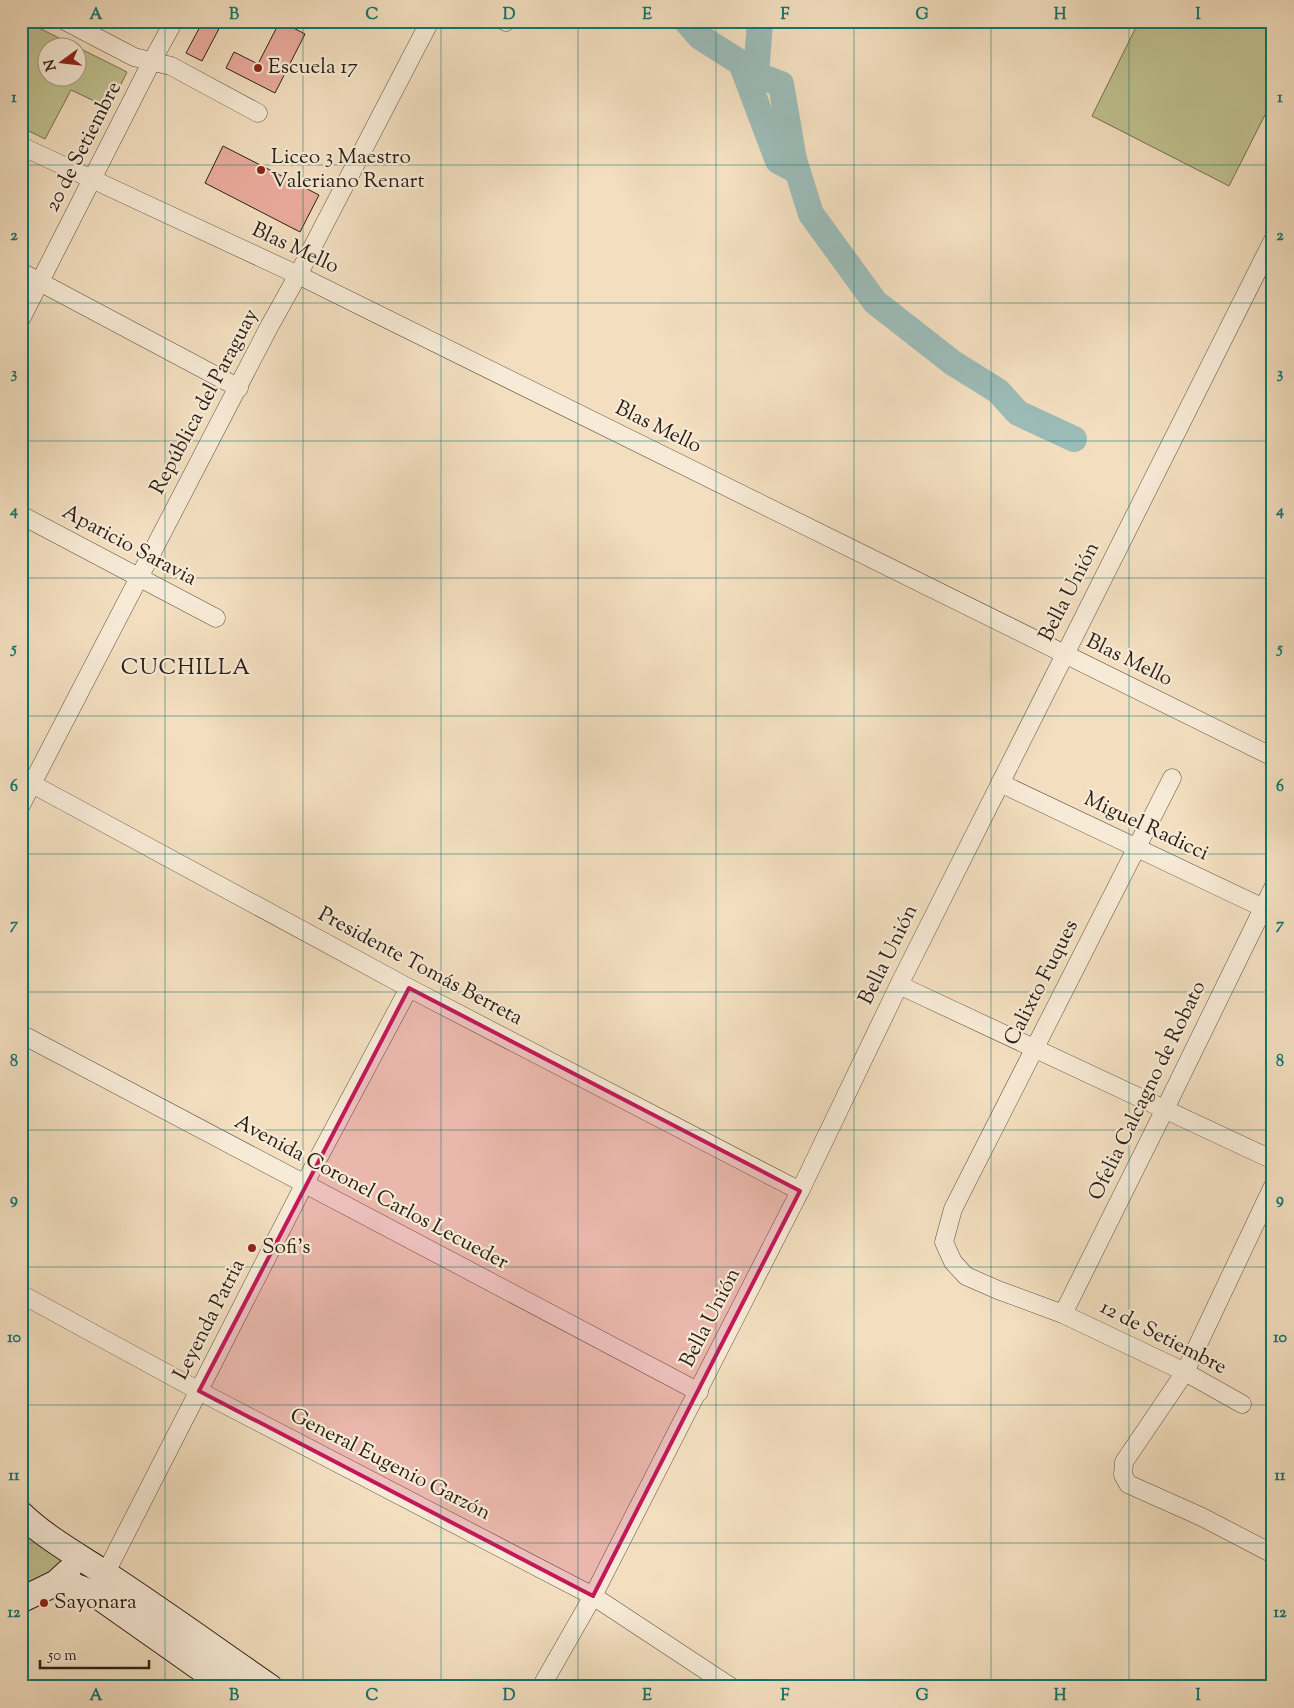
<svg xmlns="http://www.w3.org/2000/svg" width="1294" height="1708" font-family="'Sorts Mill Goudy',serif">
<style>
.green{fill:#bfc190;stroke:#767054;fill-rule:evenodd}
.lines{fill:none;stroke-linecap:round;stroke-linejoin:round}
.river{stroke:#9cbcb8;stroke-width:26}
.building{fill:#eaac9e;stroke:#2c2017}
.street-casing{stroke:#5e5041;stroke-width:19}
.secondary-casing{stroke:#2c2017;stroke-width:27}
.street{stroke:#f7ead6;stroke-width:18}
.secondary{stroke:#f7ead6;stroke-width:25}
.marked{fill:#c2185b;fill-opacity:0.2;stroke:#c2185b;stroke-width:4;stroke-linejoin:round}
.grid{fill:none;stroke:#0f766e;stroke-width:1;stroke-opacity:0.55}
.poi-dot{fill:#8f2418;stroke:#f7ead6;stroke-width:2}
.labels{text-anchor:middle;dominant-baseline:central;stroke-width:4.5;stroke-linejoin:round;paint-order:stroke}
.poi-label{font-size:21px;fill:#2c2017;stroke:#f7ead6;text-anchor:start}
.street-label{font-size:21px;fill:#2c2017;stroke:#f7ead6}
.neighbourhood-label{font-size:22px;letter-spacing:1px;fill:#2c2017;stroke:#f7ead6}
.neatline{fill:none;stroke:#0f766e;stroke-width:2}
.grid-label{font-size:16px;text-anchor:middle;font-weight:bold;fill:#0f766e}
</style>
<rect width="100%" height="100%" fill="#f3dfc0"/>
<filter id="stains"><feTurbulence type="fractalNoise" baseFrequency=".004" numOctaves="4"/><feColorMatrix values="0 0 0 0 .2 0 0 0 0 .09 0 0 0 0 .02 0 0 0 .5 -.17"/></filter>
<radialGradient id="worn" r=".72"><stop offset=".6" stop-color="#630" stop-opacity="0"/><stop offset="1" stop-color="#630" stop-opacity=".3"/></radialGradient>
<!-- green -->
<g class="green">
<path d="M21,21H25L127,72L109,108L71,90L45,139L21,127ZM48,48H78V78H48Z"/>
<path d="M1139,21H1273V99L1229,186L1092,116Z"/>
<path d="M21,1525L63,1554L65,1565L21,1592Z"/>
</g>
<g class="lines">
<!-- river -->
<g class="river">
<path d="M686,21L700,37L741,63L778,161L797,171"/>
<path d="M760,21L756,75L781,84L794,160L811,214L875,302L953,363L998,391L1018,413L1074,439"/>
</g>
</g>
<!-- building -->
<g class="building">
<path d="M203,21H223L202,61L186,53Z"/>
<path d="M280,21L305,34L275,93L226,68L234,52L258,64Z"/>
<path d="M223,146L319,195L300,232L205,183Z"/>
</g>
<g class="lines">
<!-- street casing -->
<g class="street-casing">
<g id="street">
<path d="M65,21L134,57L171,66L258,113"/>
<path d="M504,21L506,22"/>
<path d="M21,146L298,275L1273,757"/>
<path d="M21,272L239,388"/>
<path d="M21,319L152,61L174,21"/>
<path d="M21,515L216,618"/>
<path d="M21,778L409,988L800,1191"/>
<path d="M1172,778L953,1209L944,1242L953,1262L966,1276L998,1290L1063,1314L1185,1372L1242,1404"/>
<path d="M1000,783L1272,912"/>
<path d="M21,805L269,327L298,275L430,21"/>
<path d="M899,985L1273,1160"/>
<path d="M21,1034L699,1392"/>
<path d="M1273,1186L1185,1372L1124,1462L1123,1475L1128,1484L1202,1517L1273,1554"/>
<path d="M21,1294L199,1391L593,1596L731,1687"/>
<path d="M1063,1314L1165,1109L1273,888"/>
<path d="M101,1582L305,1183L409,988"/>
<path d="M541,1687L593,1596L800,1191L899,985L1273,240"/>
</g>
</g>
<!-- secondary casing -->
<g class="secondary-casing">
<g id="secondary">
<path d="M21,1514C46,1538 77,1555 106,1574C161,1610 215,1649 270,1687"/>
<path d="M56,1583L77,1587L95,1594L227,1687"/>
<path d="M21,1600L56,1583L68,1572"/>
</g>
</g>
<!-- street -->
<use href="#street" class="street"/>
<!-- secondary -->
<use href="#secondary" class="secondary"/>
</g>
<!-- marked area -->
<path class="marked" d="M409,988L800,1191L593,1596L199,1391Z"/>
<!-- grid -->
<path class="grid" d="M165,21V1687M303,21V1687M441,21V1687M578,21V1687M716,21V1687M854,21V1687M991,21V1687M1129,21V1687M21,165H1273M21,303H1273M21,441H1273M21,578H1273M21,716H1273M21,854H1273M21,992H1273M21,1130H1273M21,1267H1273M21,1405H1273M21,1543H1273"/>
<!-- markers -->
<g class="poi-dot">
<circle cx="258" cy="68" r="5"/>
<circle cx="261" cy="170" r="5"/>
<circle cx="252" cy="1248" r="5"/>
<circle cx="44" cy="1603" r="5"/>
</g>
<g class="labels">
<!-- poi labels -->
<g class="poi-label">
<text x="268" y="68">Escuela 17</text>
<text x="271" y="158">Liceo 3 Maestro<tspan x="271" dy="24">Valeriano Renart</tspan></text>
<text x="262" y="1248">Sofi's</text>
<text x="54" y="1603">Sayonara</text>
</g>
<!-- street labels -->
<g class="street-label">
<text transform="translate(84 147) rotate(-63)">20 de Setiembre</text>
<text transform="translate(295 249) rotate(25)">Blas Mello</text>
<text transform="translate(205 402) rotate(-62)">República del Paraguay</text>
<text transform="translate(658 428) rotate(26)">Blas Mello</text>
<text transform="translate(129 546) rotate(28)">Aparicio Saravia</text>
<text transform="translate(1070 592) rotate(-63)">Bella Unión</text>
<text transform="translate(1129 661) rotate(26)">Blas Mello</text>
<text transform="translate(1146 827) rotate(25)">Miguel Radicci</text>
<text transform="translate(889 955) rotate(-64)">Bella Unión</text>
<text transform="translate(420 967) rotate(28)">Presidente Tomás Berreta</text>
<text transform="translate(1042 983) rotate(-63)">Calixto Fuques</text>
<text transform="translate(1148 1091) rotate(-64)">Ofelia Calcagno de Robato</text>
<text transform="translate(371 1193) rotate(28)">Avenida Coronel Carlos Lecueder</text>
<text transform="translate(711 1318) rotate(-63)">Bella Unión</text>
<text transform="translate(210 1320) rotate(-63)">Leyenda Patria</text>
<text transform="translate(1163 1338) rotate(27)">12 de Setiembre</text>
<text transform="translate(390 1465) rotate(27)">General Eugenio Garzón</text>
</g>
<!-- neighbourhood labels -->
<g class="neighbourhood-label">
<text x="186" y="669">CUCHILLA</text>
</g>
</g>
<!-- margin -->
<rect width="1294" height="1708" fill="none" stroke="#f3dfc0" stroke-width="55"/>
<!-- north arrow -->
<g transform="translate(62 62) rotate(255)"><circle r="24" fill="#f7ead6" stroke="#a6998a"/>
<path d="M0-4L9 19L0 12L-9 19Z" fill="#8f2418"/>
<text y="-8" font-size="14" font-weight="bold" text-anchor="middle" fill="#2c2017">N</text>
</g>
<!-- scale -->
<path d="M40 1660v8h109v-8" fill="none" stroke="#2c2017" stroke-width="2.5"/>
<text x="48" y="1660" font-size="15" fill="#2c2017" stroke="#f7ead6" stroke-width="4" paint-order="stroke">50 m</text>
<rect x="28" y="28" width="1238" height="1652" class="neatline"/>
<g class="grid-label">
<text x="96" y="19">A</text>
<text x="234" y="19">B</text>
<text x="372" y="19">C</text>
<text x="509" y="19">D</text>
<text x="647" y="19">E</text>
<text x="785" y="19">F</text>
<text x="922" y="19">G</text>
<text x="1060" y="19">H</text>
<text x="1198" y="19">I</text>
<text x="14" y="102">1</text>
<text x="1280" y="102">1</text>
<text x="14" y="240">2</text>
<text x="1280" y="240">2</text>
<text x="14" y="378">3</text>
<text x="1280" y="378">3</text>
<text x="14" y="515">4</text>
<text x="1280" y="515">4</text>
<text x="14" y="653">5</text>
<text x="1280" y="653">5</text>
<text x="14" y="791">6</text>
<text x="1280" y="791">6</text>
<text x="14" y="929">7</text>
<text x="1280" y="929">7</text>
<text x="14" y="1066">8</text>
<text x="1280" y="1066">8</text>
<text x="14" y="1204">9</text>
<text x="1280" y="1204">9</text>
<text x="14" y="1342">10</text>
<text x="1280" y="1342">10</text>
<text x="14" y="1480">11</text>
<text x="1280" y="1480">11</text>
<text x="14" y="1617">12</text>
<text x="1280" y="1617">12</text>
<text x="96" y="1700">A</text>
<text x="234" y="1700">B</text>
<text x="372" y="1700">C</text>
<text x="509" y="1700">D</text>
<text x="647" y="1700">E</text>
<text x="785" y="1700">F</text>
<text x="922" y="1700">G</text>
<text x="1060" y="1700">H</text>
<text x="1198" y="1700">I</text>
</g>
<rect width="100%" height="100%" filter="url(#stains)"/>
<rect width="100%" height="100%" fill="url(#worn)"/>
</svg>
